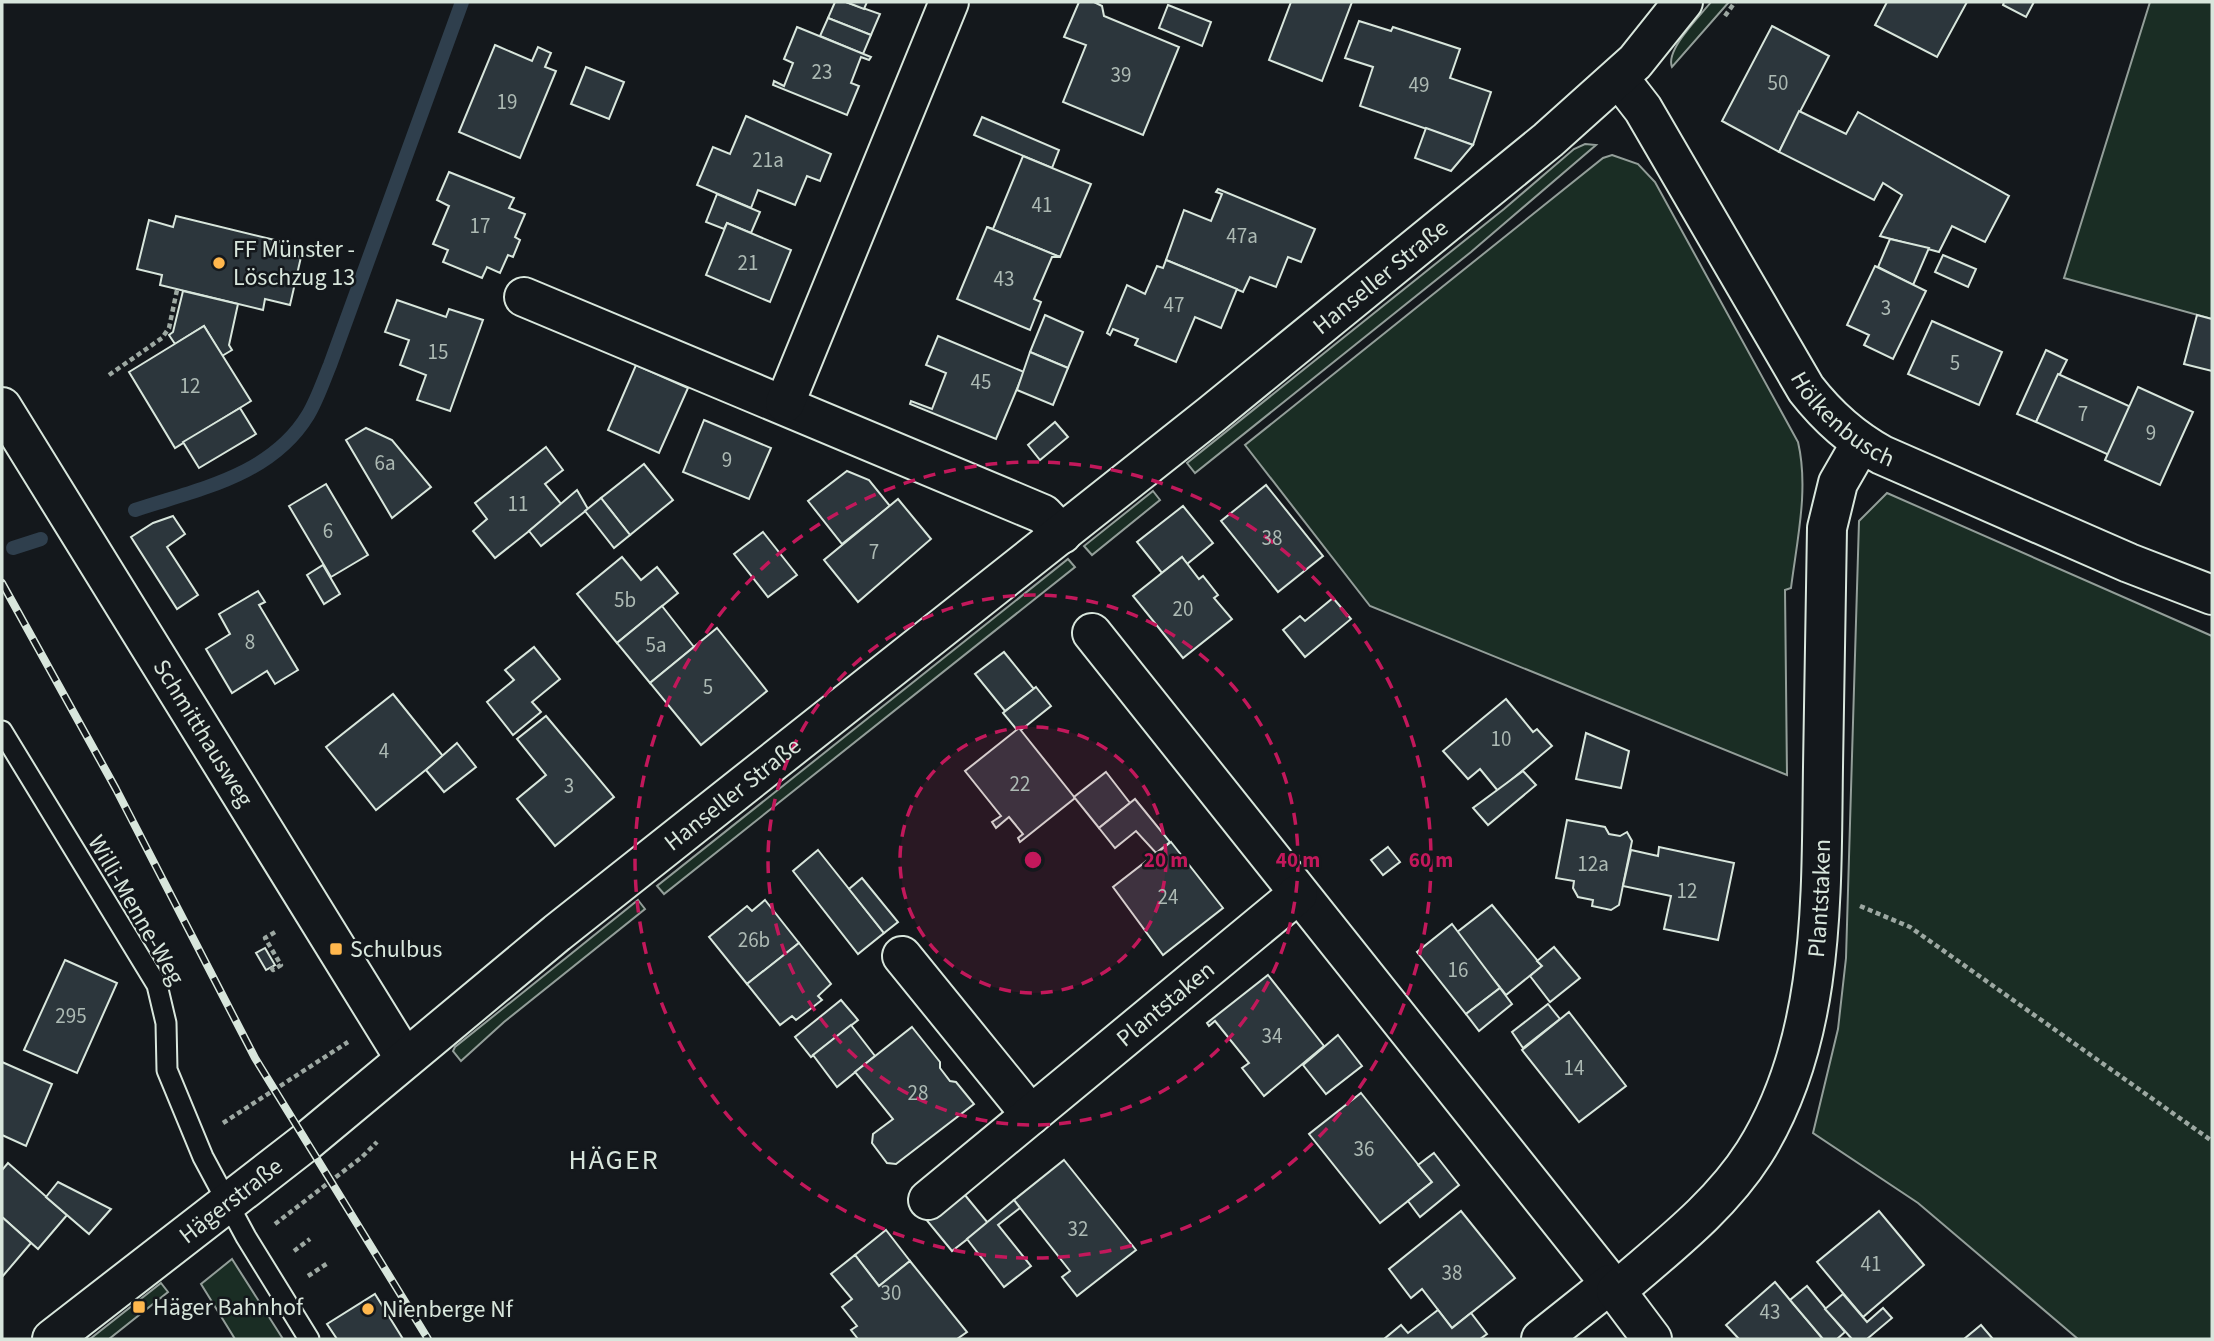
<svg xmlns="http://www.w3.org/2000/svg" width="2214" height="1341" font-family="'Source Sans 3',sans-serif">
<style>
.green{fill:#1a2d24;stroke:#939e99;stroke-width:2}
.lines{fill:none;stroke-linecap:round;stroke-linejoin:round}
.stream{stroke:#2f3f4d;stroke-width:14}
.building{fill:#2c363c;stroke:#d8e6dc;stroke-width:2}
.lane-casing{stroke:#d8e6dc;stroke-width:23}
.street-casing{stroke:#d8e6dc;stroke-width:42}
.secondary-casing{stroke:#d8e6dc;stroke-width:42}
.path{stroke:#9da8a2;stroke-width:4.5;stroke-dasharray:5 3.5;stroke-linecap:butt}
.lane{stroke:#14181c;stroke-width:19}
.street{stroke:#14181c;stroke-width:38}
.secondary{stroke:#14181c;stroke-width:38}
.rail-casing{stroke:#d8e6dc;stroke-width:8}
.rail{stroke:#14181c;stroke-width:5;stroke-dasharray:16;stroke-linecap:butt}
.ring{fill:none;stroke:#c2185b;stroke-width:3.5;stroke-dasharray:12 9}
.poi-dot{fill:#ffb74d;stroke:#14181c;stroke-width:2.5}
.labels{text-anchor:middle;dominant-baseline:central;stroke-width:5;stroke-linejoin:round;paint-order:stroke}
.number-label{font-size:21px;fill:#adbab4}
.poi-label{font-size:24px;fill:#d8e6dc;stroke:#14181c;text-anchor:start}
.street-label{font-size:24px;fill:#d8e6dc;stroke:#14181c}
.quarter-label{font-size:28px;letter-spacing:2px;fill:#d8e6dc;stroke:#14181c}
.centre{fill:#c2185b;stroke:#14181c;stroke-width:3.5}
.ring-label{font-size:21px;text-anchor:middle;font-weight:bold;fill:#c2185b;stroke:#14181c;stroke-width:5;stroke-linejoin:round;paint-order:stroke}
</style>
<rect width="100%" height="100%" fill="#14181c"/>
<!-- green -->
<g class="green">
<path d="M1711,2H1729L1672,67C1665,50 1700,16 1711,2Z"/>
<path d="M2150,2H2212V319L2064,278Z"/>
<path d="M1585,144L1596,145L1471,252L1195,473L1187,463L1504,209L1574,149Z"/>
<path d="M1612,155L1638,164L1655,182L1798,442C1809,489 1797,540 1791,588L1785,590L1787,775L1370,606L1245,445L1603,158Z"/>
<path d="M1153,491L1160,500L1092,555L1084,546Z"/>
<path d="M1887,493L2212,636V1339H2078L1918,1203L1813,1133L1838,1029L1846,958L1859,521Z"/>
<path d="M1068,559L1075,567L664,894L657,886Z"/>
<path d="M638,900L645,909L504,1022L461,1061L453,1051L455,1047Z"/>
<path d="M232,1259L283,1339H235L201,1284Z"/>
<path d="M161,1283L168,1292L109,1339H90Z"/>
</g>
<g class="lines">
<!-- stream -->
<g class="stream">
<path d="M135,510C198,489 271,476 308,415C317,400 323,382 330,365L462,2"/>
<path d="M13,548L41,539"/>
</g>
</g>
<!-- building -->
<g class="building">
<path d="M835,2H846L880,14L871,35L828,18Z"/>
<path d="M846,2H867L864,9Z"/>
<path d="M1079,2H1094L1102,6L1104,16L1179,47L1143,135L1063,102L1086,45L1064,37Z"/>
<path d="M1291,2H1352L1322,81L1269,60Z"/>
<path d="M1887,2H1967L1937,57L1875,25Z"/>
<path d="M2004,2H2034L2026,17L2003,5Z"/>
<path d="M1168,5L1211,22L1202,46L1159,28Z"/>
<path d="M828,18L871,35L863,54L820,36Z"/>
<path d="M1359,21L1391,31L1393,27L1460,49L1450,78L1491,92L1473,145L1360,106L1373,67L1345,58Z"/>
<path d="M1772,26L1829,56L1779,152L1722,121Z"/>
<path d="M797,27L871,57L869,60L861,57L851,83L859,86L847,115L773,85L774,81L784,86L793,63L784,59Z"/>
<path d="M495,45L532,61L538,47L551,53L545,67L556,71L520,158L459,132Z"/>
<path d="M586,67L624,82L609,119L571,104Z"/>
<path d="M1799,111L1846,134L1858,112L2009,196L1985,242L1952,226L1939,252L1880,236L1902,195L1883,183L1874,200L1779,152Z"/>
<path d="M746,116L831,154L820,181L807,176L795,205L758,190L751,208L697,185L713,147L730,154Z"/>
<path d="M982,117L1059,150L1052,168L974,135Z"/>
<path d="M1426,128L1473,145L1451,171L1415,158Z"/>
<path d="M1023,156L1091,184L1060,257L987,227L993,229Z"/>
<path d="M449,172L514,198L509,208L525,214L515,237L520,240L513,257L508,255L500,273L487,267L482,278L443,262L448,250L433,244L449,206L437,200Z"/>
<path d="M1218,189L1315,229L1301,262L1288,257L1276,287L1250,277L1243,292L1166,260L1184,210L1211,221L1222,194L1216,192Z"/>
<path d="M717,194L760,212L751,233L727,223L724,229L706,222Z"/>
<path d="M176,216L279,241L276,251L301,257L290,305L265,299L263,310L160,285L162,275L137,269L149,220L173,227Z"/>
<path d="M727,223L791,250L770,302L706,275Z"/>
<path d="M987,227L1060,257H1052L1034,299L1041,302L1030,330L957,299Z"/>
<path d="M1890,239L1929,248L1913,285L1878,267Z"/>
<path d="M1943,255L1976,269L1968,287L1935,272Z"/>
<path d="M1166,260L1237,289L1221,328L1195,317L1176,362L1135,345L1138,339L1113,329L1110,335L1107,333L1127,285L1145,294L1157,266L1163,268Z"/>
<path d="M1875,266L1926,291L1893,359L1864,345L1869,335L1847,325Z"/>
<path d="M183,291L238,304L229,345L232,350L222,356L204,326L175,344L169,335L173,332Z"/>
<path d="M397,300L446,317L449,309L483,320L450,411L417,400L426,375L400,365L409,340L385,332Z"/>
<path d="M1045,315L1083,332L1068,368L1030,352Z"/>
<path d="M2197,315L2212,319V371L2184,364Z"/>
<path d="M1932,321L2002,352L1979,405L1908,374Z"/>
<path d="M204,326L251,401L175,448L129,372Z"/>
<path d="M938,336L1024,372L996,439L910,404L911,401L932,409L946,373L926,365Z"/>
<path d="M2046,350L2067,360L2036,422L2017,414Z"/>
<path d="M1030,352L1068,368L1053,405L1017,390Z"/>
<path d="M636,365L688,388L659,453L608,430Z"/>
<path d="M2058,374L2131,407L2109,455L2036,422Z"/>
<path d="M2138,387L2193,412L2160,485L2105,460Z"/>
<path d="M240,408L256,434L199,468L183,442Z"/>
<path d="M704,420L771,448L749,499L683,472Z"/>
<path d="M1055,422L1068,437L1040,460L1028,445Z"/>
<path d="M366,428L392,440L431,487L392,518L346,440Z"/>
<path d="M546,447L563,470L545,484L562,505L495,558L473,531L487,519L475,503Z"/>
<path d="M644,464L673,500L630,535L601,498Z"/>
<path d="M847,471L869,480L890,506L842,544L808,501Z"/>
<path d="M326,484L368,555L331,577L289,506Z"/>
<path d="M1266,485L1323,556L1278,592L1221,521Z"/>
<path d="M577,490L588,509L541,546L529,531Z"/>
<path d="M601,498L630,535L614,548L585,511Z"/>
<path d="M898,499L931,539L858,602L824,560Z"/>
<path d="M1183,506L1213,543L1187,564L1182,557L1162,573L1137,542Z"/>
<path d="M173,516L185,534L167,547L198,595L177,609L131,537L153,523Z"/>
<path d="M763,532L797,575L768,597L734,554Z"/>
<path d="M622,557L641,580L657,567L678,593L617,643L577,594Z"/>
<path d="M1182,557L1199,579L1203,576L1218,595L1214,598L1232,619L1183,658L1133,596Z"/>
<path d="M323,565L340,594L324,604L307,575Z"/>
<path d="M258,591L265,602L259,605L298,670L275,684L267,671L232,693L206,649L230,634L219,614Z"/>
<path d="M1333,598L1351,619L1305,657L1283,630L1300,616L1305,621Z"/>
<path d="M662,606L694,647L650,683L617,643Z"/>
<path d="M717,628L767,691L701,745L650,683Z"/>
<path d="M534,647L560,679L532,702L541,712L513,735L487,702L514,680L505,670Z"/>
<path d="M1004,652L1034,689L1005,711L975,674Z"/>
<path d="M1036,687L1051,706L1021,730H1017L1003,713Z"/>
<path d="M393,694L443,756L376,810L326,747Z"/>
<path d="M1506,699L1533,732L1537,729L1552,746L1498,791L1480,769L1468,779L1443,751Z"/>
<path d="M546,716L614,797L555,846L517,799L546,775L517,739Z"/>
<path d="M1019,728L1075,798L1020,842L1018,838L1023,834L1009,817L996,828L992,822L1001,816L965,771Z"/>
<path d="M1586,733L1629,751L1621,788L1576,779Z"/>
<path d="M457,743L476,767L444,792L426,770Z"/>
<path d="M1523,771L1536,785L1488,825L1473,808Z"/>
<path d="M1106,772L1130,803L1099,828L1074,797Z"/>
<path d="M1135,799L1170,842L1156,853L1136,831L1115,848L1099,828Z"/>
<path d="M1567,820L1605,827L1609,834L1620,836L1627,832L1632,841L1619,905L1611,910L1592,906L1593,900L1578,897L1573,888L1574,881L1556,878Z"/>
<path d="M1171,842L1223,908L1163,955L1113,887Z"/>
<path d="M1388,847L1400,862L1383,875L1371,860Z"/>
<path d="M1659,847L1734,863L1718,940L1664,929L1671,896L1623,886L1631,850L1658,856Z"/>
<path d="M818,850L884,933L858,954L793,871Z"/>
<path d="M862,878L898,922L884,933L849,889Z"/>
<path d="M765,900L799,943L747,984L709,937L747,906L752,911Z"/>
<path d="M1492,905L1542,966L1506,995L1456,933Z"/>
<path d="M1452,924L1500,988L1466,1014L1417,952Z"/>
<path d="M799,943L831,984L818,996L822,1000L796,1020L792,1016L780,1025L747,984Z"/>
<path d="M1554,947L1580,978L1550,1002L1530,976L1542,966L1537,961Z"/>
<path d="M265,948L275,965L266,970L256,953Z"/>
<path d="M65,960L117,983L77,1073L24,1050Z"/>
<path d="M1268,975L1324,1046L1264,1096L1242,1068L1249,1063L1215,1021L1209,1026L1207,1023Z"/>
<path d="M1500,988L1512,1004L1479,1031L1466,1014Z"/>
<path d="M841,1000L858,1020L811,1057L795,1037Z"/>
<path d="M1548,1004L1560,1019L1523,1048L1512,1032Z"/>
<path d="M1569,1012L1626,1086L1579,1122L1522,1050Z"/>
<path d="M851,1025L875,1056L837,1087L813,1055Z"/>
<path d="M912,1027L940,1062V1068L950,1081L956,1082L974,1104L896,1164L887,1163L872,1143L873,1134L893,1119L855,1072Z"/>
<path d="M1338,1035L1362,1066L1326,1094L1303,1065Z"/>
<path d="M2,1062L52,1084L26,1146L2,1135Z"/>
<path d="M1361,1093L1432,1182L1380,1223L1309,1134Z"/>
<path d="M1434,1153L1459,1185L1420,1217L1408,1201L1432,1182L1418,1165Z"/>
<path d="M1064,1160L1136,1250L1077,1296L1062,1277L1070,1271L1014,1200Z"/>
<path d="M8,1163L67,1215L38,1249L2,1217V1170Z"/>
<path d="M58,1182L111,1209L89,1234L46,1197Z"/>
<path d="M960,1189L988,1223L952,1251L924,1217Z"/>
<path d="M1014,1200L1020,1208L998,1225L1031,1266L1004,1287L967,1239Z"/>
<path d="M1461,1211L1515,1278L1452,1328L1422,1289L1411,1298L1389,1269Z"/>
<path d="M1879,1211L1924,1265L1863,1317L1817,1262Z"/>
<path d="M2,1217L31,1243L2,1277Z"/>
<path d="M886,1230L910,1261L879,1286L855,1255Z"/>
<path d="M855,1255L879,1286L910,1261L967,1332L957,1339H858L851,1330L857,1326L842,1307L852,1299L831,1274Z"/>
<path d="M1775,1282L1790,1300L1823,1339H1739L1726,1325Z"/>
<path d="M1807,1286L1845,1332L1837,1339H1823L1790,1300Z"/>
<path d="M375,1294L403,1339H337L327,1324Z"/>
<path d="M1843,1294L1867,1322L1883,1308L1892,1318L1867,1339H1852L1825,1309Z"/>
<path d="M1438,1310L1452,1328L1471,1313L1487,1334L1480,1339H1384L1401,1325L1408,1333Z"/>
<path d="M1981,1325L1993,1339H1964Z"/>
</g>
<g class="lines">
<!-- lane casing -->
<g class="lane-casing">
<path id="lane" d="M2,731L157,985L166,1023L167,1070L203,1157L246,1237L309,1339"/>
</g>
<!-- street casing -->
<g class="street-casing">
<g id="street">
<path id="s1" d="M1619,78L1643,109L1806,389C1827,416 1851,438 1882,455L2129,563L2212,595"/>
<path d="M524,297L1043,514L1062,534"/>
<path d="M785,403L949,2"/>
<path id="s2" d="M2,407L405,1059"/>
<path d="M1092,633L1616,1291"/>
<path d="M902,956L1031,1115"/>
<path id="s3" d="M928,1200L1298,894"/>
<path d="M1541,1339L1610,1284"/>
<path id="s4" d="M1652,1339L1616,1291C1664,1249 1719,1208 1754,1153C1826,1039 1821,896 1823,767C1824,687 1826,608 1827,528L1838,483L1861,443"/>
</g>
</g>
<!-- secondary casing -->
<g class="secondary-casing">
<g id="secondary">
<path id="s5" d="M52,1339L306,1142L557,933L1212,414L1548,140L1635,62L1683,2"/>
</g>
</g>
<!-- path -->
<g class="path">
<path d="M1725,16L1735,2"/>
<path d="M109,375L162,338L169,328L177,290"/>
<path d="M1860,906L1910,927L2212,1141"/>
<path d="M271,967L273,970L281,965L265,938L277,931"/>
<path d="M223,1123L348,1042"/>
<path d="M275,1224L362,1157L377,1142"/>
<path d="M294,1251L310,1239"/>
<path d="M308,1276L328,1263"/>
</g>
<!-- lane -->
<use href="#lane" class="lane"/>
<!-- street -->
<use href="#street" class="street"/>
<!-- secondary -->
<use href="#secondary" class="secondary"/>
<!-- rail casing -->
<g class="rail-casing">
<path id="rail" d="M2,583L116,789L255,1058L428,1339"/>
</g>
<!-- rail -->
<use href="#rail" class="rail"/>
</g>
<!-- distance rings -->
<circle cx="1033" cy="860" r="133" fill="#c2185b" fill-opacity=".12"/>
<g class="ring">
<circle cx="1033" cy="860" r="133"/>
<circle cx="1033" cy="860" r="265"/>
<circle cx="1033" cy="860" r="398"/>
</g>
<!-- markers -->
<g class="poi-dot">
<circle cx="219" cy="263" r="7"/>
<rect x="329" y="942" width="14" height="14" rx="3.5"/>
<rect x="132" y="1300" width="14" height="14" rx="3.5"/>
<circle cx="368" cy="1309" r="7"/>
</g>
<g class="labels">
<!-- number labels -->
<g class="number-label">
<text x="822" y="72">23</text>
<text x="1121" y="75">39</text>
<text x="1778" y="83">50</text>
<text x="1419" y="85">49</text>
<text x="507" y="102">19</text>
<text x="768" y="160">21a</text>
<text x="1042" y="205">41</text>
<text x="480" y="226">17</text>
<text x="1242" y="236">47a</text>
<text x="748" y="263">21</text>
<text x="1004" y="279">43</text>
<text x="1174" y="305">47</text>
<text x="1886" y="308">3</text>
<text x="438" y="352">15</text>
<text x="1955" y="363">5</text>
<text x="981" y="382">45</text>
<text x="190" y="386">12</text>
<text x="2083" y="414">7</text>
<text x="2151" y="433">9</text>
<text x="727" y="460">9</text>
<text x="385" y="463">6a</text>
<text x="518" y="504">11</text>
<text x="328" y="531">6</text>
<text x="1272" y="538">38</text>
<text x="874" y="552">7</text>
<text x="625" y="600">5b</text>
<text x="1183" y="609">20</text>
<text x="250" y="642">8</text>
<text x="656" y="645">5a</text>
<text x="708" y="687">5</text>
<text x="1501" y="739">10</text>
<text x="384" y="751">4</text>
<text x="1020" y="784">22</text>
<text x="569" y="786">3</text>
<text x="1593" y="864">12a</text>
<text x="1687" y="891">12</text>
<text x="1168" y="897">24</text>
<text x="754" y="940">26b</text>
<text x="1458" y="970">16</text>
<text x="71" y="1016">295</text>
<text x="1272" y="1036">34</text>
<text x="1574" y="1068">14</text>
<text x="918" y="1093">28</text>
<text x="1364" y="1149">36</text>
<text x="1078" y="1229">32</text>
<text x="1871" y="1264">41</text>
<text x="1452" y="1273">38</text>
<text x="891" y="1293">30</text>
<text x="1770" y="1312">43</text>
</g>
<!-- poi labels -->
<g class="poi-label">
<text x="233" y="249">FF Münster -<tspan x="233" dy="28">Löschzug 13</tspan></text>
<text x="350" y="949">Schulbus</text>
<text x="153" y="1307">Häger Bahnhof</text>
<text x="382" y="1309">Nienberge Nf</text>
</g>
<!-- street labels -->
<g class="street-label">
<text stroke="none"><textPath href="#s5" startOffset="1701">Hanseller Straße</textPath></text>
<text stroke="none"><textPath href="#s1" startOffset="411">Hölkenbusch</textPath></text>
<text stroke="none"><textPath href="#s2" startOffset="383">Schmitthausweg</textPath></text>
<text stroke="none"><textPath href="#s5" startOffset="872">Hanseller Straße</textPath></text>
<text stroke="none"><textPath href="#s4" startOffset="522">Plantstaken</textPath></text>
<text transform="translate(136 910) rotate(60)">Willi-Menne-Weg</text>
<text stroke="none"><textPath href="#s3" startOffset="308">Plantstaken</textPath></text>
<text stroke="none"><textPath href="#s5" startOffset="226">Hägerstraße</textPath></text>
</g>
<!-- quarter labels -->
<g class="quarter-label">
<text x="614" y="1160">HÄGER</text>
</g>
</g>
<circle cx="1033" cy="860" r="10" class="centre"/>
<g class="ring-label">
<text x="1166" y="867">20 m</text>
<text x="1298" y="867">40 m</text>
<text x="1431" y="867">60 m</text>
</g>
<!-- border -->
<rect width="2214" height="1341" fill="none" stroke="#d8e6dc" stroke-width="7"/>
</svg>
